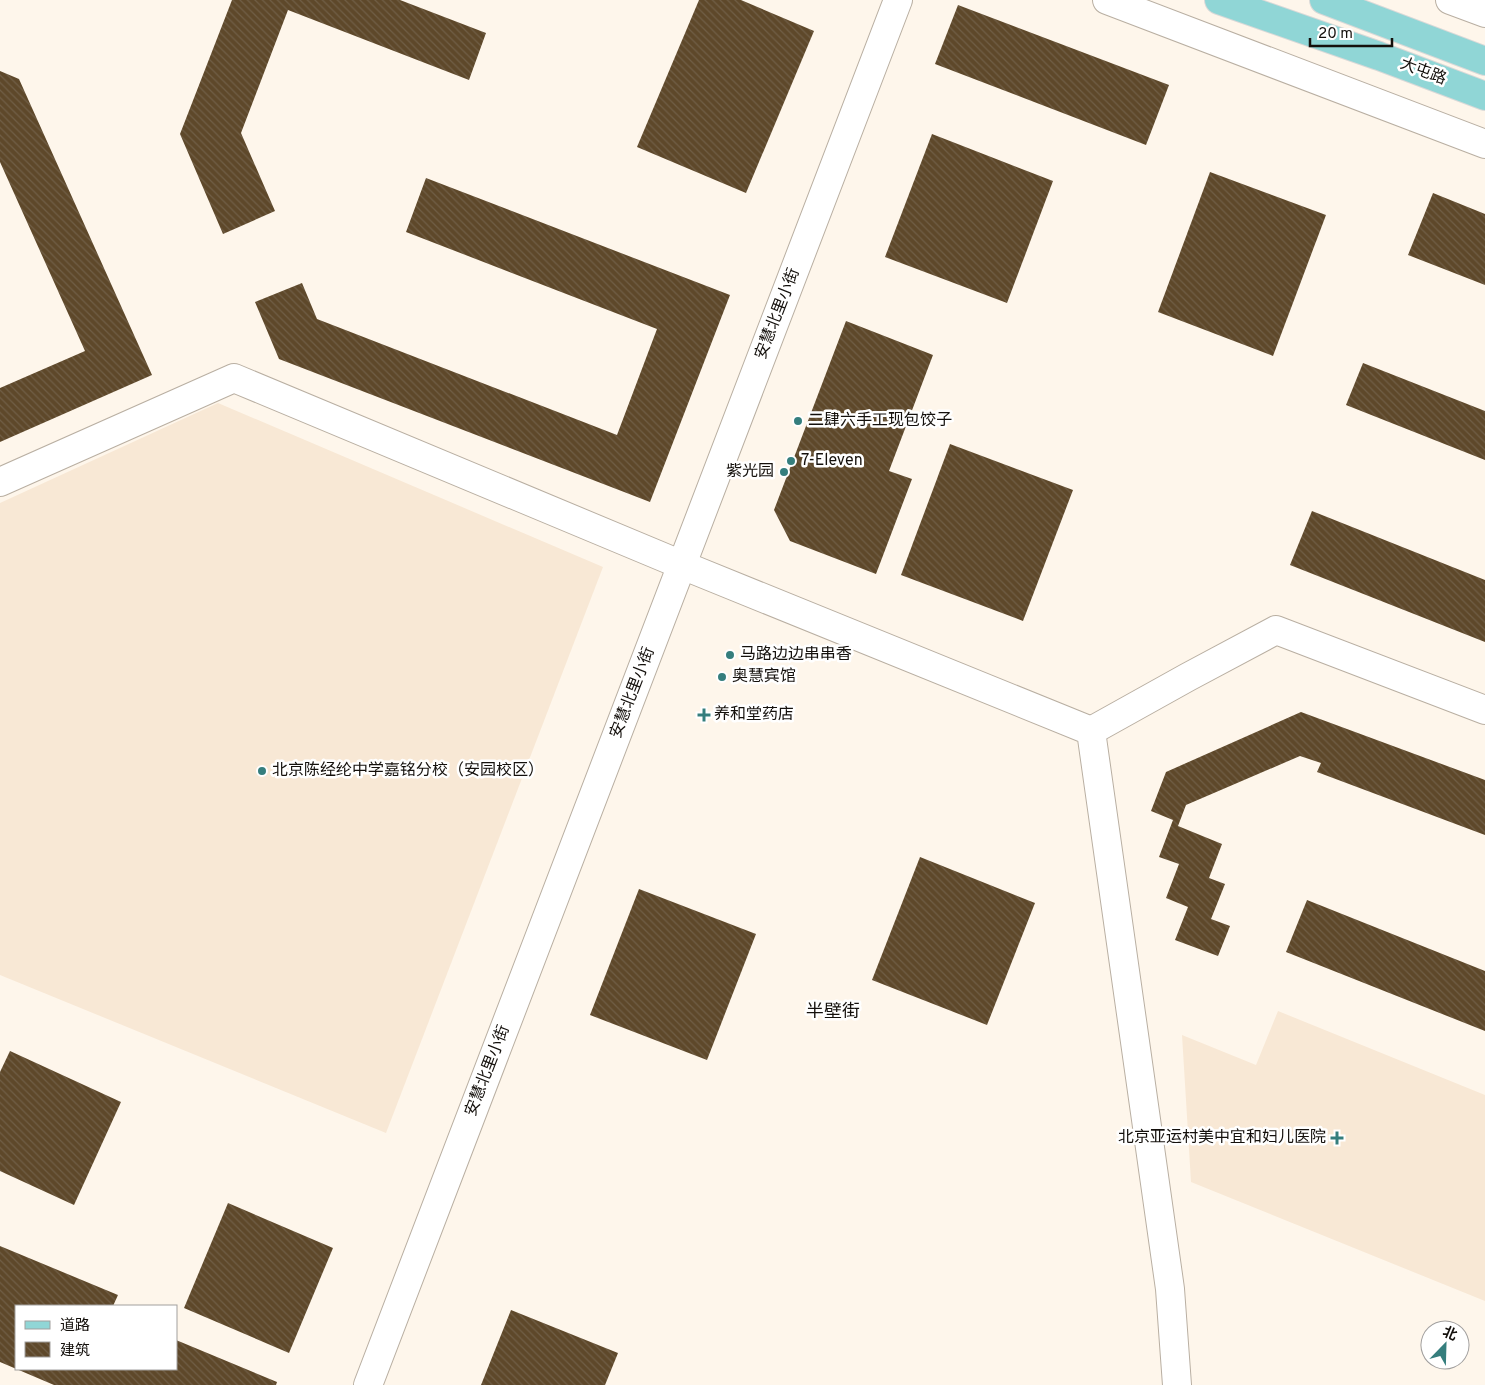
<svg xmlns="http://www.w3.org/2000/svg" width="1485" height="1385" font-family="Overpass,'Noto Sans SC',sans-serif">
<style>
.built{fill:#f8e8d5}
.building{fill:url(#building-back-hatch)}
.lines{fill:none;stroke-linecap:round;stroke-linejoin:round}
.minor-casing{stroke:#b9afa2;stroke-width:30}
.major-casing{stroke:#d9d9d8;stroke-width:30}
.minor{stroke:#fff;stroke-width:28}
.major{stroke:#90d6d6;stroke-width:28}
.poi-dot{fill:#357e7d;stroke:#fff;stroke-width:2}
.labels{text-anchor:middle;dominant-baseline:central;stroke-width:5;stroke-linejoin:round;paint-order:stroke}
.street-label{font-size:16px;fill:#14100c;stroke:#fff}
.poi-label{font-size:16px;fill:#14100c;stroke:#fff;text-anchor:start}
.neighbourhood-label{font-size:18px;fill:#14100c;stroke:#fff}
</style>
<defs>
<pattern id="building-back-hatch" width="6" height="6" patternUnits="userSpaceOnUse" patternTransform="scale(1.25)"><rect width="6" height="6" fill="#5e482a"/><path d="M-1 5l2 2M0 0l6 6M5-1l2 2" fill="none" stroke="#705e46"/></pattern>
</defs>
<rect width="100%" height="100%" fill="#fef6eb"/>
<!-- built -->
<g class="built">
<path d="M218,403L603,567L386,1133L0,975V503Z"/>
<path d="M1278,1011L1485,1095V1301L1191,1182L1182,1035L1256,1065Z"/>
</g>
<!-- building -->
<g class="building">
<path d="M232,0H400L486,33L469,80L288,10L241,133L275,211L223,234L180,134Z"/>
<path d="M699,0H741L814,31L746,193L637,147Z"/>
<path d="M958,5L1169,85L1146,145L935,64Z"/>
<path d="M0,71L19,79L152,375L0,442V388L85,351L0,162Z"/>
<path d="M932,134L1053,181L1007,303L885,257Z"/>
<path d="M1210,172L1326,215L1273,356L1158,312Z"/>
<path d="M426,178L730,295L650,502L279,359L255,302L302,283L317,319L617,435L657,329L406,232Z"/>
<path d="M1433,193L1485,214V285L1408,255Z"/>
<path d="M846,321L933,355L889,471L912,479L876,574L790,541L774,510Z"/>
<path d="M1363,363L1485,411V460L1346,405Z"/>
<path d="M950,444L1073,490L1023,621L901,575Z"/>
<path d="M1312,511L1485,580V642L1290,565Z"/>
<path d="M1301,712L1485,780V835L1317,772L1321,763L1300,756L1186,805L1178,826L1222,844L1209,878L1225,884L1211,919L1230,926L1218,956L1175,940L1188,907L1166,898L1179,864L1159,857L1173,820L1151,811L1166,772Z"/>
<path d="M920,857L1035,903L987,1025L872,980Z"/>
<path d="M639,889L756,934L707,1060L590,1015Z"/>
<path d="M1307,900L1485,971V1031L1286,952Z"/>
<path d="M10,1051L121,1102L74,1205L0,1171V1072Z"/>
<path d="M228,1203L333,1248L289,1353L184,1308Z"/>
<path d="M0,1246L118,1295L113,1306H16V1369H176V1340L277,1382L276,1385H54L0,1362Z"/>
<path d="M511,1310L618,1353L605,1385H481Z"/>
</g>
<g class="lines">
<!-- minor casing -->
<g class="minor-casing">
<g id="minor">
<path d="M1107,0L1485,144"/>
<path d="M1450,0L1485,13"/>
<path d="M0,482L234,378L682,565L1091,731L1170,1289L1177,1385"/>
<path d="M1091,731L1188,677L1276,630L1485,710"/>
<path d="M368,1385L898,0"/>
</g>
</g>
<!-- major casing -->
<g class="major-casing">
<g id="major">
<path d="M1219,0L1379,56L1485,96"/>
<path d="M1324,0L1485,61"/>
</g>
</g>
<!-- minor -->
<use href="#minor" class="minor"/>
<!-- major -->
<use href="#major" class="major"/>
</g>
<!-- markers -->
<g class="poi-dot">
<circle cx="798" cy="421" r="5"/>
<circle cx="791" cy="461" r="5"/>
<circle cx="784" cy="472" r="5"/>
<circle cx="730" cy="655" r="5"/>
<circle cx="722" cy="677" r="5"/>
<path d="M701.5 707.5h5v5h5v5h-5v5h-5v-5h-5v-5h5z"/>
<circle cx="262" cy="771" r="5"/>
<path d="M1334.5 1130.5h5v5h5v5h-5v5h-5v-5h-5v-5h5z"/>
</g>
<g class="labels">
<!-- street labels -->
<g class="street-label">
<text transform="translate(1423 72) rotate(21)">大屯路</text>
<text transform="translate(778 314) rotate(-69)">安慧北里小街</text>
<text transform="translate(633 693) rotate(-69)">安慧北里小街</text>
<text transform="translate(488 1071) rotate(-69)">安慧北里小街</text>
</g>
<!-- poi labels -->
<g class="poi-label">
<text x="808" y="421">二肆六手工现包饺子</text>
<text x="801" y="461">7-Eleven</text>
<text x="774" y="472" text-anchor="end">紫光园</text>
<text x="740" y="655">马路边边串串香</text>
<text x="732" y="677">奥慧宾馆</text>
<text x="714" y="715">养和堂药店</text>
<text x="272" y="771">北京陈经纶中学嘉铭分校（安园校区）</text>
<text x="1326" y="1138" text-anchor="end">北京亚运村美中宜和妇儿医院</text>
</g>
<!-- neighbourhood labels -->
<g class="neighbourhood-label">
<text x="833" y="1012">半壁街</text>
</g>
</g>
<!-- legend -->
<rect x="15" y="1305" width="162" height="65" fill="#ffffff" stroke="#a19f9e"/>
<rect x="25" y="1321" width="25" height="8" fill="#90d6d6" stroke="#a19f9e"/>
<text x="60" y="1330" font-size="15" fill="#14100c">道路</text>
<rect x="25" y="1342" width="25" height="15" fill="url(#building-back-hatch)" stroke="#a19f9e"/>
<text x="60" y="1355" font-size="15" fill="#14100c">建筑</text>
<!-- north arrow -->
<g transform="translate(1445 1345) rotate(23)"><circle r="24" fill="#ffffff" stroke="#a19f9e"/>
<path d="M0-4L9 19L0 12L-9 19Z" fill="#357e7d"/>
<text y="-8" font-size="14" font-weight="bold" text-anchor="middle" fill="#14100c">北</text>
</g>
<!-- scale -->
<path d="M1310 38v8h82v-8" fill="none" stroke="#14100c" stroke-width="2.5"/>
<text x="1318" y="38" font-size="15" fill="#14100c" stroke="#ffffff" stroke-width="4" paint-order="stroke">20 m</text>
</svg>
